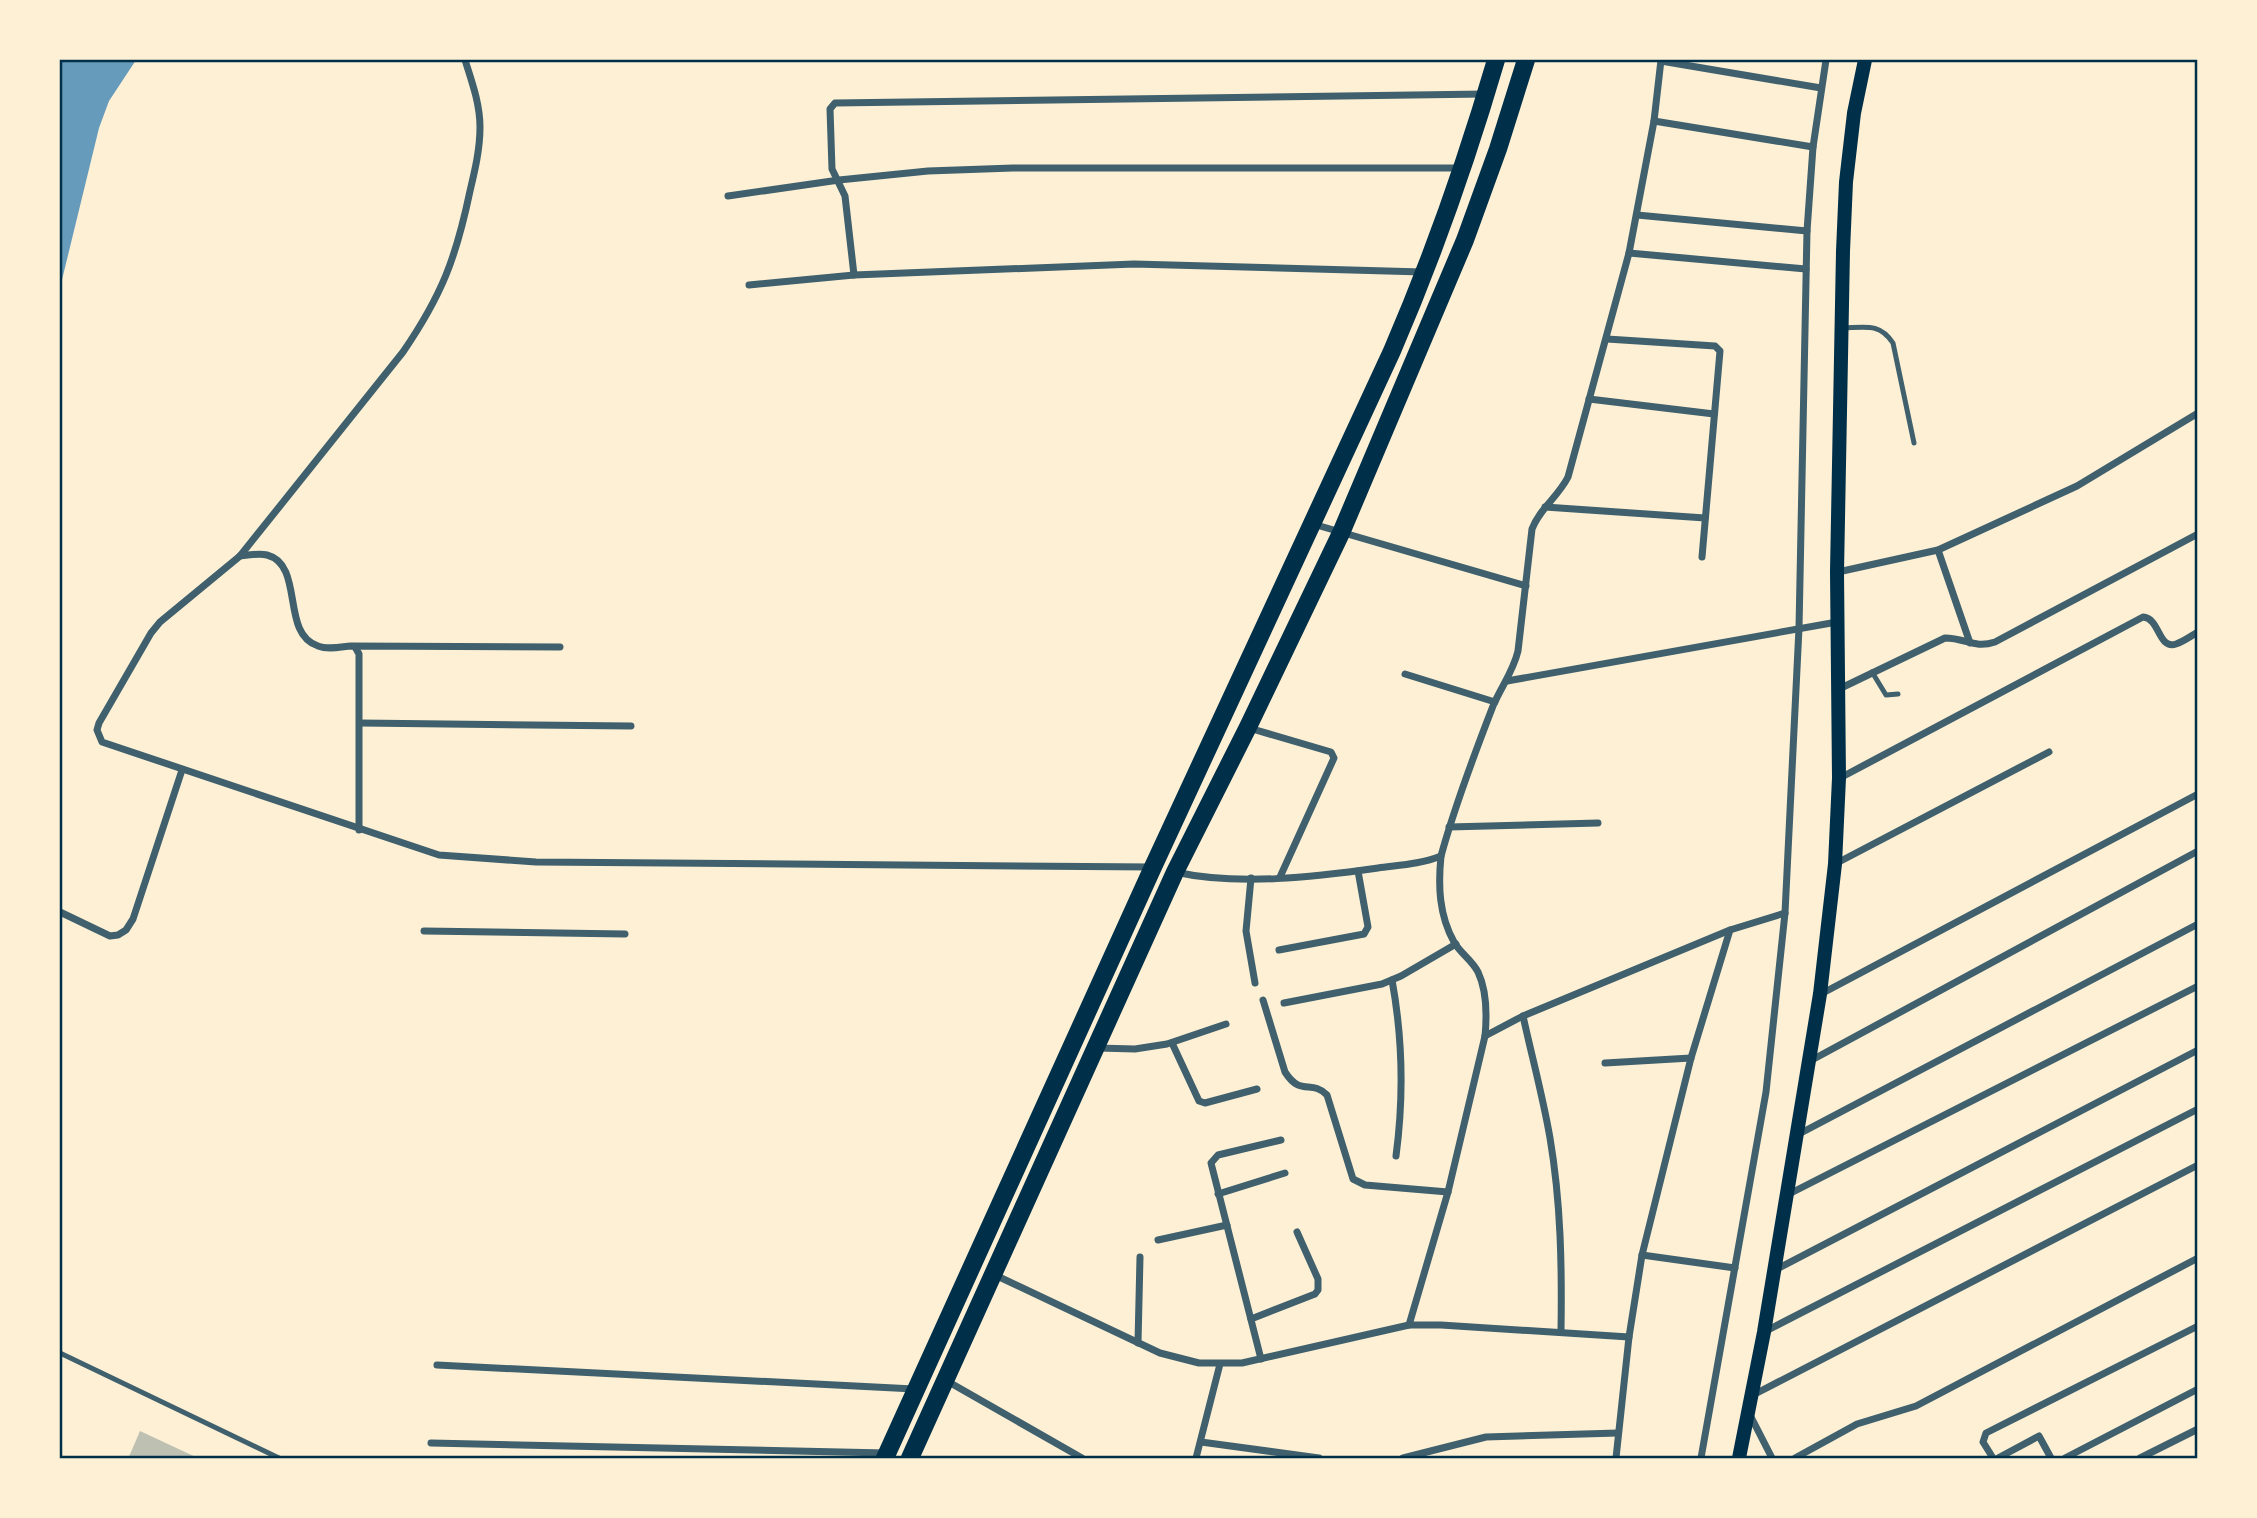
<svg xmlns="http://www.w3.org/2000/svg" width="2257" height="1518" font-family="'Asap Condensed',sans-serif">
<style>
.water{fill:#669bbc}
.building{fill:#bec0b2}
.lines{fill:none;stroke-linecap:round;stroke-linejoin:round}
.service{stroke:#3f606c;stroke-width:5}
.minor{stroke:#3f606c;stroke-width:7}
.secondary{stroke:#003049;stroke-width:14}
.primary{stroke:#003049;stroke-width:18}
.neatline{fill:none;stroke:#003049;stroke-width:2.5}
</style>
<rect width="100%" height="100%" fill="#fdf0d5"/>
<!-- water -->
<path class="water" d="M60,60H136L109,101L99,128L60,288Z"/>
<!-- building -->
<path class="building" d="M140,1431L200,1459H128Z"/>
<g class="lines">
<!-- service -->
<g class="service">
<path d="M1844,328C1866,327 1880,323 1893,343L1914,443"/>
<path d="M1872,672L1886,695L1898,694"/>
<path d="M60,1353L279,1458"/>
</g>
<!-- minor -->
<g class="minor">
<path d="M465,60C472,82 480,104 480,127C480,149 475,170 470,191C456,258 442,295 403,352L240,556L160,622L151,633L99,723L97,730L102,742L439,855L536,862L1152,867"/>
<path d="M1661,61L1821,88"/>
<path d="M1654,121L1813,147"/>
<path d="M728,196L839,180L928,171L1013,168H1461"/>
<path d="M1637,215L1807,231"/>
<path d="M1629,253L1806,269"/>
<path d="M854,275L845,196L832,169L830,109L835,103L1485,94"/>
<path d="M749,285L854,275L1134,264L1423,272"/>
<path d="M1607,339L1715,346L1720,351L1702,557"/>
<path d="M1589,399L1714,414"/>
<path d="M1545,507L1705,518"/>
<path d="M1313,524L1526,586"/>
<path d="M1938,550L1970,643"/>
<path d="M240,556C248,555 259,553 267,555C305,565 280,634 318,646C328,650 340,647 351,646L560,647"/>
<path d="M1838,572L1938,550L2077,486L2198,413"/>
<path d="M355,647L359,654V830"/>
<path d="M1405,674L1495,702"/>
<path d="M1507,681L1837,622"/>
<path d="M1839,689L1945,638C1966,638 1974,649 1995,642L2198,534"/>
<path d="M360,723L631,726"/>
<path d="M1249,728L1331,752L1334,758L1280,877"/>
<path d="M1840,778L2143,617C2160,618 2158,650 2176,644C2183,642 2191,636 2198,632"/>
<path d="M1449,827L1598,823"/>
<path d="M1835,864L2049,752"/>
<path d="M1175,872C1238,886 1315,877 1378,868C1400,865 1421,864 1441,856C1455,805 1474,755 1493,706C1501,687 1513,672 1518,651L1532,529C1540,508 1558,497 1568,477L1629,253L1654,121L1661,60"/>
<path d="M1251,878L1246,931L1255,983"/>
<path d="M60,912L110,936L118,935L126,930L133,919L182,770"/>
<path d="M424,931L625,934"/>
<path d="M1279,950L1364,934L1368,927L1358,871"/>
<path d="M1392,980C1403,1040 1404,1096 1396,1156"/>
<path d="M1821,994L2198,794"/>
<path d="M1263,1000L1285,1072C1301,1097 1311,1079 1327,1095L1353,1179L1365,1185L1448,1192"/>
<path d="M1284,1003L1382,984L1401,976L1456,944"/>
<path d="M1523,1016C1532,1057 1543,1097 1550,1138C1561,1203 1562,1267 1561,1332"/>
<path d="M1485,1036L1523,1016L1730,930L1785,913"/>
<path d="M1172,1043L1199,1101L1205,1103L1257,1089"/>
<path d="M1097,1048L1135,1049L1167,1044L1226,1024"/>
<path d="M1810,1061L2198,851"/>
<path d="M1605,1063L1691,1058"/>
<path d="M1797,1135L2198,924"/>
<path d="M1218,1194L1285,1173"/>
<path d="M1787,1195L2198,986"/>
<path d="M1158,1240L1227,1225"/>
<path d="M1642,1255L1735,1268"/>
<path d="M1775,1270L2198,1050"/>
<path d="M995,1275L1160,1353L1199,1363H1242L1409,1325H1441L1629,1337"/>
<path d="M1251,1319L1315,1294L1318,1290V1279L1297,1232"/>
<path d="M1409,1325L1448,1192L1485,1036C1487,1015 1487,991 1478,972C1472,960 1460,953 1454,942C1439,915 1438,886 1441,856"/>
<path d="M1764,1332L2198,1109"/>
<path d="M1138,1343L1140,1257"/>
<path d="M1261,1359L1211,1163L1218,1155L1281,1140"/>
<path d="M437,1365L914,1389"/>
<path d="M947,1381L1082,1458"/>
<path d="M1753,1395L2198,1165"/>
<path d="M1749,1413L1772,1458"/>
<path d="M1201,1442L1319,1458"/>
<path d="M431,1443L886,1453"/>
<path d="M1196,1458L1220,1364"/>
<path d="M1403,1458L1486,1437L1618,1433"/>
<path d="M1616,1458L1629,1337L1642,1255L1691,1058L1730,930"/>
<path d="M1701,1458L1766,1092L1785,913L1799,628L1807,231L1813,147L1826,60"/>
<path d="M1795,1458L1857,1424L1916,1406L2198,1258"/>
<path d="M1993,1458L1983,1442L1986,1433L2198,1326"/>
<path d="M1998,1458L2039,1436L2051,1458"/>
<path d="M2065,1458L2198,1389"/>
<path d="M2140,1458L2198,1429"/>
</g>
<!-- secondary -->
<path class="secondary" d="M1739,1458L1764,1332L1820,994L1835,864L1839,778L1837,572L1843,251L1846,182L1854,113L1865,60"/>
<!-- primary -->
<g class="primary">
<path d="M885,1458L1153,867L1392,351C1433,256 1467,159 1496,60"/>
<path d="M910,1458L1175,872L1248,727L1341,533L1465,240L1498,149L1526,60"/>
</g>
</g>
<!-- border -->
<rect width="2257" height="1518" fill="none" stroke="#fdf0d5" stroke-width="122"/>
<rect x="61" y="61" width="2135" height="1396" class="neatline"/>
</svg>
